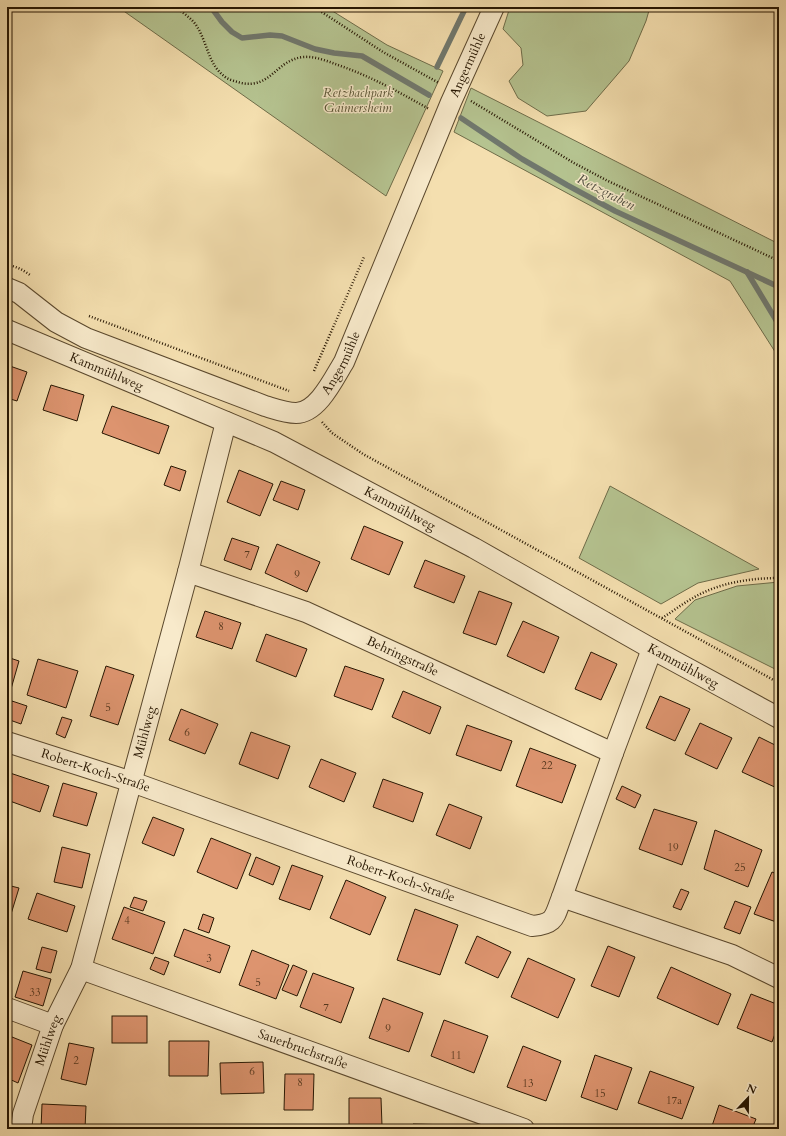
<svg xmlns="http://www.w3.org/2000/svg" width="786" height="1136" font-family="Cardo,serif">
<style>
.green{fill:#b5c390;stroke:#6e6c49}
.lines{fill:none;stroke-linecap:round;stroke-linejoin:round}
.stream{stroke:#70786e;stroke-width:5.5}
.building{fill:#dd946f;stroke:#261602}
.minor-casing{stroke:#5a482d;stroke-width:22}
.path{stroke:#261602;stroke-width:2.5;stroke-dasharray:1 2;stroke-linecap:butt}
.minor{stroke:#f8eacb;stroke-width:20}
.labels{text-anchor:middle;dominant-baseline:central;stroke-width:3;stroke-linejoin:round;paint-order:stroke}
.number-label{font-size:11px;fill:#54361d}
.street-label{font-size:13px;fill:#261602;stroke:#f8eacb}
.park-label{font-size:13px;font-style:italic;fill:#585334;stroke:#f8eacb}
.water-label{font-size:14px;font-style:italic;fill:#514f41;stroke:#f8eacb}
</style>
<rect width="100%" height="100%" fill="#f4dfaf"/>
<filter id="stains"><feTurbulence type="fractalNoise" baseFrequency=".005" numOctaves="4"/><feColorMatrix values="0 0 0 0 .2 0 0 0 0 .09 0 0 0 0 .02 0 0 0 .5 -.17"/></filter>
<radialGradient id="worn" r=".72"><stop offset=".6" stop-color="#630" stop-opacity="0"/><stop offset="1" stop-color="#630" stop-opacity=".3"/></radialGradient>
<!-- green -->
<g class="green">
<path d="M118,7H326L387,45L443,71L386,196Z"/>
<path d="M510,7H650L646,21L629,61L586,111L547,116L518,98L509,81L523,65L521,48L503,29Z"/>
<path d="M471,88L779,244V358L730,281L454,132Z"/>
<path d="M610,486L759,569L698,583L661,604L579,558Z"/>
<path d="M779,582V671L675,619L695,600L737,586Z"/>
</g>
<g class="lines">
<!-- stream -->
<g class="stream">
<path d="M211,7L222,22L232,32L242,38L270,35L282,36L315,49L334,53L362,56L429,95"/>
<path d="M437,67L466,7"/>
<path d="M461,118L522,159L567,185L615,211L779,287"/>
<path d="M747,272L779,325"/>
</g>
</g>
<!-- building -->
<g class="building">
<path d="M7,365L27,372L17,401L7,398Z"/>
<path d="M51,385L84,395L77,421L43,410Z"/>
<path d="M112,406L169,426L159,454L102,433Z"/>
<path d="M171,466L186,471L180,491L164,485Z"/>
<path d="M239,470L273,484L260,516L227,502Z"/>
<path d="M281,481L305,490L298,510L273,500Z"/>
<path d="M364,526L403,542L389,575L351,559Z"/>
<path d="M232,538L259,547L251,570L224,560Z"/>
<path d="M277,544L320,562L307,592L265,573Z"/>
<path d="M425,560L465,576L454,603L414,587Z"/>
<path d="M479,591L512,603L496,645L463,633Z"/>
<path d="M205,611L241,623L232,649L196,637Z"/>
<path d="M523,621L559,637L544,673L507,656Z"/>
<path d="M266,634L307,649L296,677L256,661Z"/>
<path d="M591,652L617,664L601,700L575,689Z"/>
<path d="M7,657L19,661L9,696L7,695Z"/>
<path d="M38,659L78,671L66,708L27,695Z"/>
<path d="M106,666L134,675L118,725L90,716Z"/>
<path d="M345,666L384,679L372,710L334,696Z"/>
<path d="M403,691L441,707L430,734L392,717Z"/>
<path d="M660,696L690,709L675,741L646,728Z"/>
<path d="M12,701L27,706L21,724L7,719V715Z"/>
<path d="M181,709L218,724L205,754L169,740Z"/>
<path d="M62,717L72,720L65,738L56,734Z"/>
<path d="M700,723L732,738L717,769L685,754Z"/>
<path d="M467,725L512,741L501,771L456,755Z"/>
<path d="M251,732L290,746L278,779L239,764Z"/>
<path d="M759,737L779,747V789L742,772Z"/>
<path d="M530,748L576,765L562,803L516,786Z"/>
<path d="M321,759L356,773L344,802L309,787Z"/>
<path d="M7,772L49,786L40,812L7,800Z"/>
<path d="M383,779L423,793L413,822L373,807Z"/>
<path d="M63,783L97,793L87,826L53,816Z"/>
<path d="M622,786L641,795L635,808L616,799Z"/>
<path d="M449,804L482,817L470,849L436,835Z"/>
<path d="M654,809L697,822L682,865L639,849Z"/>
<path d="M153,817L184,829L174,856L142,843Z"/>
<path d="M715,830L762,850L748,887L704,869Z"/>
<path d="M211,838L251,854L237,889L197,872Z"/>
<path d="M62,847L90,854L82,888L54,882Z"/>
<path d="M256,857L280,867L273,885L249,875Z"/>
<path d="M292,865L323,876L310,910L279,899Z"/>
<path d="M772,872L779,875V923L754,914Z"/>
<path d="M346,880L386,897L370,935L330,918Z"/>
<path d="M7,885L19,888L8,924H7Z"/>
<path d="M681,889L689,892L681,910L673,907Z"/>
<path d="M37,893L75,906L67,932L28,919Z"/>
<path d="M134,897L147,901L143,911L130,907Z"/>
<path d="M735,901L751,907L740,934L724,928Z"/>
<path d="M124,907L165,922L153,954L112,939Z"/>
<path d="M415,909L458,925L440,975L397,960Z"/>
<path d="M203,914L214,918L209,933L198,929Z"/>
<path d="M184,929L230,946L220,973L174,956Z"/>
<path d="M477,936L511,952L498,978L465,963Z"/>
<path d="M608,946L635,957L619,997L591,986Z"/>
<path d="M42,947L57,951L51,973L36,969Z"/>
<path d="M252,950L289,965L276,999L239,985Z"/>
<path d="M155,957L169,962L164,975L150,969Z"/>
<path d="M528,958L575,979L558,1018L511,997Z"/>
<path d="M293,965L307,971L297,996L282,990Z"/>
<path d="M671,967L731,994L718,1025L657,998Z"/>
<path d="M23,971L51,979L43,1006L15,997Z"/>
<path d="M313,973L354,988L341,1023L300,1007Z"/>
<path d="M751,994L779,1005V1023L772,1042L737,1028Z"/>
<path d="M383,998L423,1013L409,1052L369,1038Z"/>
<rect x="112" y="1016" width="35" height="27"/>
<path d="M444,1020L488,1036L474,1073L431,1056Z"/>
<path d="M7,1035L32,1045L18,1083L7,1078Z"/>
<path d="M169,1041H209L208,1076H169Z"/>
<path d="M69,1043L94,1048L86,1085L61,1079Z"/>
<path d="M523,1046L561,1061L546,1101L507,1087Z"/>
<path d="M595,1055L632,1068L617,1110L581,1097Z"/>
<path d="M263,1062L264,1093L221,1094L220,1063Z"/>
<path d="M650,1071L694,1087L682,1119L638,1103Z"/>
<path d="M285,1074H314L313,1110H284Z"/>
<path d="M349,1098H381L382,1126L349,1127Z"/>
<path d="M42,1104L86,1106L85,1129H41Z"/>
<path d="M719,1105L756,1119L752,1129H711Z"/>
<path d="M413,1124L452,1125V1129H413Z"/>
<path d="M769,1125L779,1129H767Z"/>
</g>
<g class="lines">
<!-- minor casing -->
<g class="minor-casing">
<g id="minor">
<path id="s1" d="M7,288L19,293L56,322L86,338L265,406C275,409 286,413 296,413C318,413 334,378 344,362L451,102L494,7"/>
<path id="s2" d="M7,330L274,442L474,548L652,649L779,718"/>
<path id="s3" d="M188,572L306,612L613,753L652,649"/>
<path id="s4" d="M7,742L132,782L532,926C556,924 554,917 562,897L732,955L779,978"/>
<path d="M562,897L613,753"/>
<path id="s5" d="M81,969L524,1129"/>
<path d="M7,1008L53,1025"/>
<path id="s6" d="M21,1129L23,1114L53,1025L81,969L188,572L226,422"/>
</g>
</g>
<!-- path -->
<g class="path">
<path d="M176,7C183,13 191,18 196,25C207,41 208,64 224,76C228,80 235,81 241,83C271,89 276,60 303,57C315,56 327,61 338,65C370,76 399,92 429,109"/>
<path d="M314,7L383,52L439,83"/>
<path d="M471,101L574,163L606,180L779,261"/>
<path d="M7,265C16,266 23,270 30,275"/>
<path d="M89,316L289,391"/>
<path d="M314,371L364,257"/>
<path d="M322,422L332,433L363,454L779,683"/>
<path d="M662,618C672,612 682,604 693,598C718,583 750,578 779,578"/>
</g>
<!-- minor -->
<use href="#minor" class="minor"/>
</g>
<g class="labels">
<!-- number labels -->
<g class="number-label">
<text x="247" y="554">7</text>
<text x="297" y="574">9</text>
<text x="221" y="626">8</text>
<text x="108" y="707">5</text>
<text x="187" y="732">6</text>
<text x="547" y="765">22</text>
<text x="673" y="847">19</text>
<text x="740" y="867">25</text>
<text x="127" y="920">4</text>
<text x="209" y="958">3</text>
<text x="258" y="982">5</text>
<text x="35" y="992">33</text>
<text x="326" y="1007">7</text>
<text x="388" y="1028">9</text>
<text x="456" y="1055">11</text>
<text x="76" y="1060">2</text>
<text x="252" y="1071">6</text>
<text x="300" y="1082">8</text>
<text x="528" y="1083">13</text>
<text x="600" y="1093">15</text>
<text x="674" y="1100">17a</text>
</g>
<!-- street labels -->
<g class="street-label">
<text stroke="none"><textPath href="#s1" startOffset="712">Angermühle</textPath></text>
<text stroke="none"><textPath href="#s1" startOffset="388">Angermühle</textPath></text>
<text stroke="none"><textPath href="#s2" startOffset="108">Kammühlweg</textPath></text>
<text stroke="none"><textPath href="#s2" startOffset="432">Kammühlweg</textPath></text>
<text stroke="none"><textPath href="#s3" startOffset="231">Behringstraße</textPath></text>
<text stroke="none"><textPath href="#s2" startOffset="756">Kammühlweg</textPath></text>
<text stroke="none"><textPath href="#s6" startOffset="417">Mühlweg</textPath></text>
<text stroke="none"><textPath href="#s4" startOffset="93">Robert-Koch-Straße</textPath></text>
<text stroke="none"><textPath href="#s4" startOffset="417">Robert-Koch-Straße</textPath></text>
<text stroke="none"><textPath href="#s6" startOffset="93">Mühlweg</textPath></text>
<text stroke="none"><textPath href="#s5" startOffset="236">Sauerbruchstraße</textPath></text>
</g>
<!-- park labels -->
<g class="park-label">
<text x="358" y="93">Retzbachpark<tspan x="358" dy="15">Gaimersheim</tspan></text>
</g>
<!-- water labels -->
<g class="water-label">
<text transform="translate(606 192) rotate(27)">Retzgraben</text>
</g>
</g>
<!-- margin -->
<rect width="786" height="1136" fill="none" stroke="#f4dfaf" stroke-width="24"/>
<rect x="8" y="8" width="770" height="1120" fill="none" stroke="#261602" stroke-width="2"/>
<rect x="12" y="12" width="762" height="1112" fill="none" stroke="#261602"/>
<!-- north arrow -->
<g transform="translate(748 1098) rotate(22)" stroke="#f8eacb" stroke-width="3" paint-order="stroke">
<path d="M0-3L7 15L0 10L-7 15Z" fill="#261602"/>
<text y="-6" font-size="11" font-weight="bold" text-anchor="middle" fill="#261602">N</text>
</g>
<rect width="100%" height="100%" filter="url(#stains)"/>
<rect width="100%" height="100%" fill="url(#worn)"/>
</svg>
